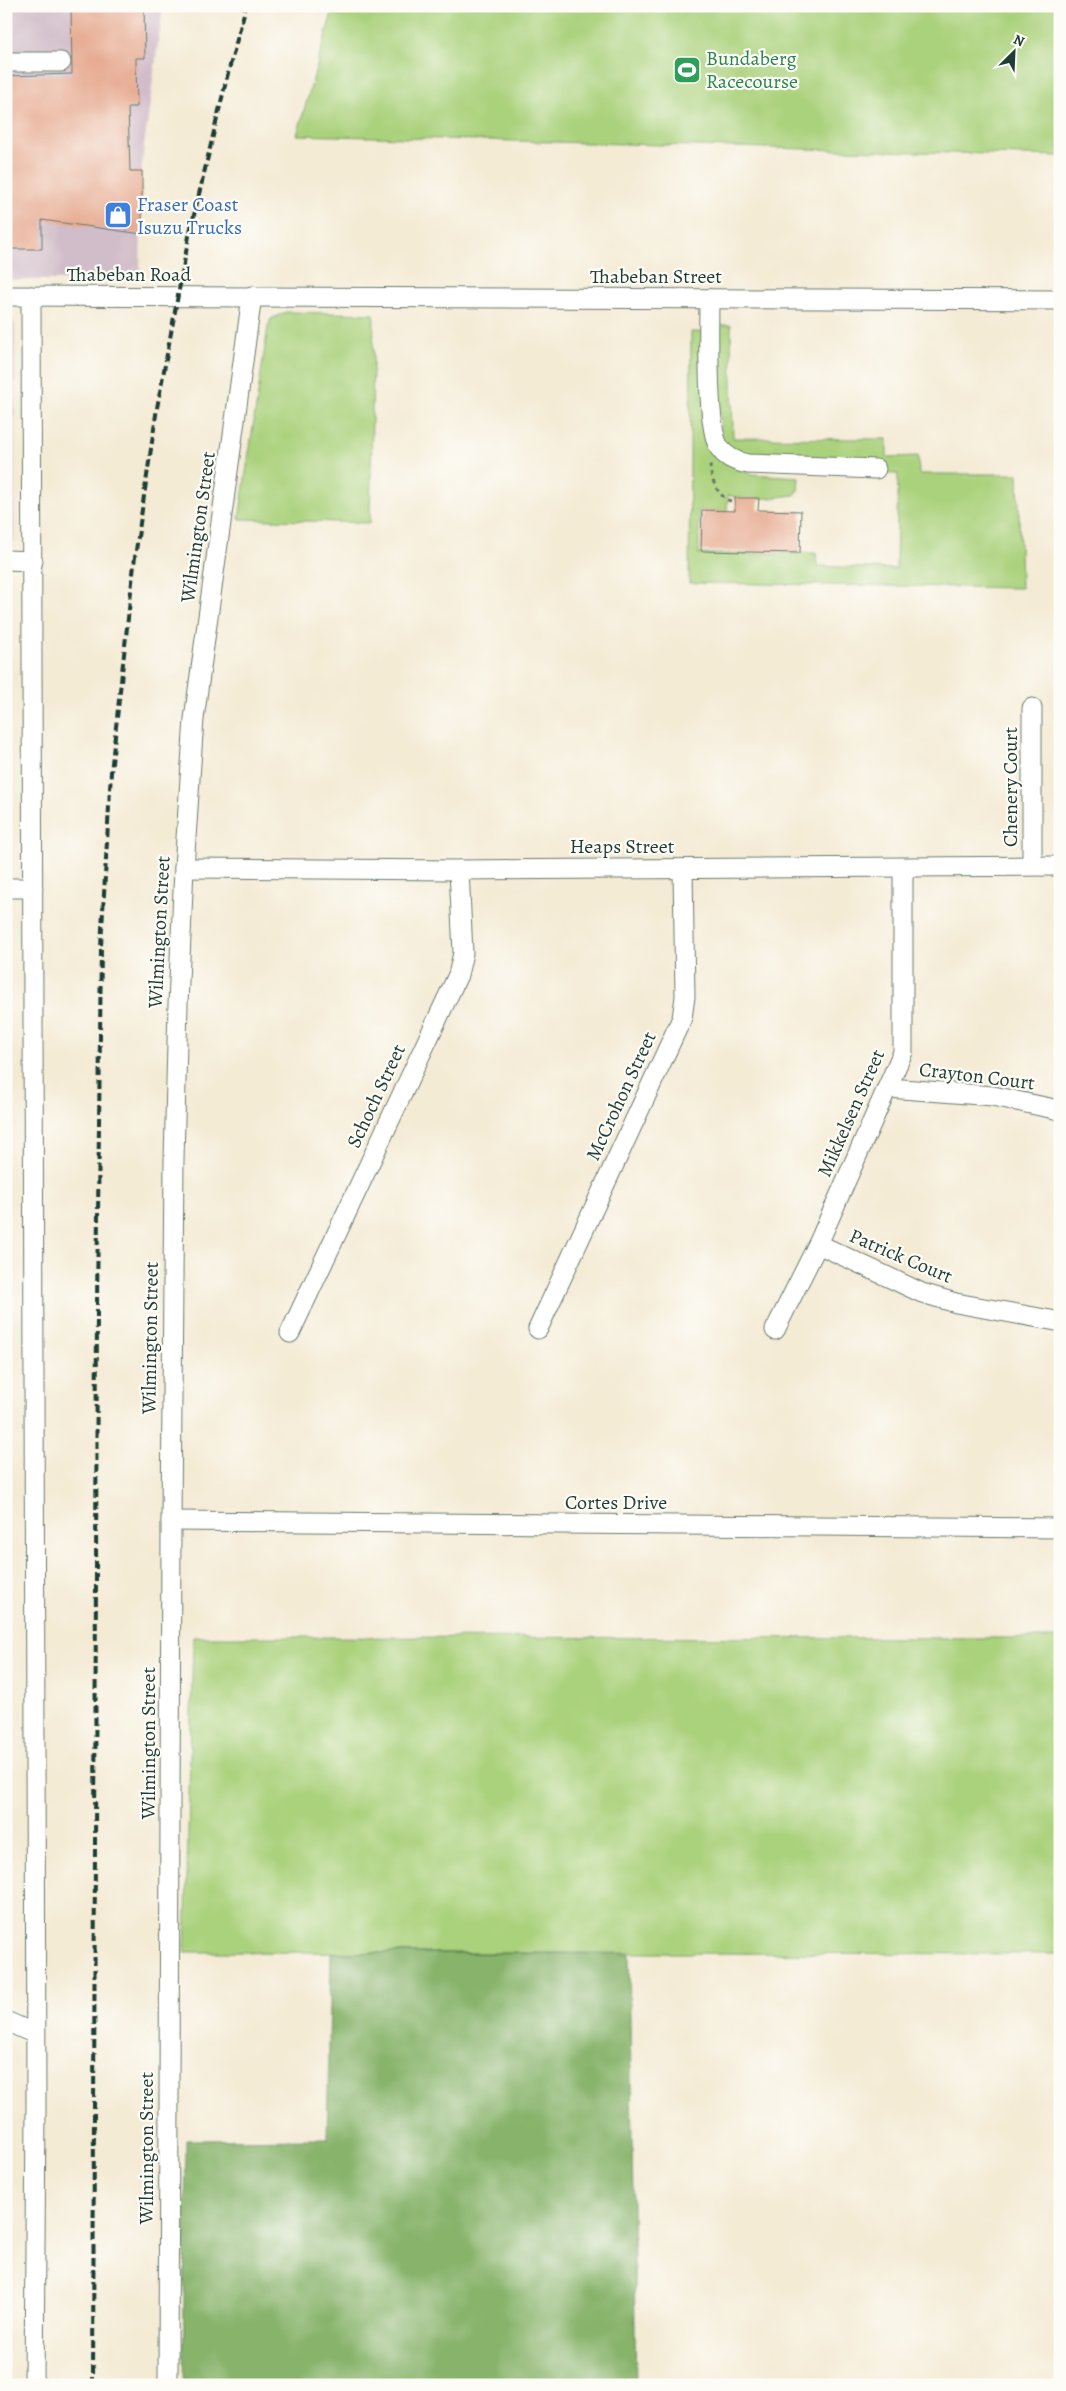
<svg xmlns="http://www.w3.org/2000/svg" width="1066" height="2391" font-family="Alegreya,serif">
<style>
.industrial{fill:#d1bdc9}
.green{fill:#aad17b;stroke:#648758}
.forest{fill:#87b36b;stroke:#537850}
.building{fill:#e7ac93}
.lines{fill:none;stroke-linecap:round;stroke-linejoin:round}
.minor-casing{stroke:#6a7a6c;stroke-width:21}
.path{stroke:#6a7a6c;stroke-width:3;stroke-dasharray:4 4;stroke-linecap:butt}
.minor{stroke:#fff;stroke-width:19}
.rail{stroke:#1f3d34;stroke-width:4;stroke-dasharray:8 4;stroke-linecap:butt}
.labels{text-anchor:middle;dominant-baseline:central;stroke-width:4.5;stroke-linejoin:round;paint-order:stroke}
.leisure-label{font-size:20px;fill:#27864d;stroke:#fdfcf7;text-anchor:start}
.shop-label{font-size:20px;fill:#366cbe;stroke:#fdfcf7;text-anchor:start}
.street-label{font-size:20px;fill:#1f3d34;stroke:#fdfcf7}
</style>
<rect width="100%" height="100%" fill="#fdfcf7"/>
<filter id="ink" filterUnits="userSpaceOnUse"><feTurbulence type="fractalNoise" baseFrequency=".02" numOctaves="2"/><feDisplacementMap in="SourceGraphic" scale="10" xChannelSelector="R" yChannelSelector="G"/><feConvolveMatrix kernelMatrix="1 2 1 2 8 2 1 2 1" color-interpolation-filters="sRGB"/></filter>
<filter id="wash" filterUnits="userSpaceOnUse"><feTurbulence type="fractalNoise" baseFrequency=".0096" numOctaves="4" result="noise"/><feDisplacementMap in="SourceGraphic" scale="20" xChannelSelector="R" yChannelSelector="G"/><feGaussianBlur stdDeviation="1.12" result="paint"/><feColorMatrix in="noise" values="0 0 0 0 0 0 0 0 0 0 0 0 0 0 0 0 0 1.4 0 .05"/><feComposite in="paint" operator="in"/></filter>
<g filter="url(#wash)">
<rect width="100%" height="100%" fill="#f4ebd5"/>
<!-- industrial -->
<g class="industrial">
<path d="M6,6H163L142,161L140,280H6Z"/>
<path d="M6,314L13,320L15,325L14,542H6Z"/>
</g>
<!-- green -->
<g class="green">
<path d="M334,6H1060V156L297,135Z"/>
<path d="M286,312L374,314L370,523L239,519L268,327L271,319Z"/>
<path d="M720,325H731L733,438L887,439V457L918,456L919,474H1018L1021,588L689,583L691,332H705L706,412L734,467L751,474L799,477L798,491L795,495C774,497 748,503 728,495L727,511L699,510V554L816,553L817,566L896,569L898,474H880L743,458L721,440L717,361Z"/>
<path d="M193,1637L1060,1638V1954L185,1952Z"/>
</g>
<!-- forest -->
<path class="forest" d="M331,1953L629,1954L636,2385H183L186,2140L327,2139Z"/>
<g id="blocks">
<!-- building -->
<g class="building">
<path d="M71,6H144L145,58H136L137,107H128L130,171H142V234L42,220V249H6V76L72,74Z"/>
<path d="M735,498H759L758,510L801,511L800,553L701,551L702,510L735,511Z"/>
</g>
</g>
</g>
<g filter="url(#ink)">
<use href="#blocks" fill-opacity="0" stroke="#6a7a6c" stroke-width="1"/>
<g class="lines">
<!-- minor casing -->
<g class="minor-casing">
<g id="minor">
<path d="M6,62H61"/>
<path d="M6,296L1060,300"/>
<path d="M31,296L36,2107L34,2385"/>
<path d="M709,299C709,327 706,427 719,447C725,457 737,462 748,464L876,469"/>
<path d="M6,560L33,561"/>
<path d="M1032,708V865"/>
<path d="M184,868L459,870L1060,866"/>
<path d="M6,888H33"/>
<path d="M889,1088L993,1096L1059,1110"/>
<path d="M818,1244L922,1293L956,1303L1056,1321"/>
<path d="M538,1329L682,1018L685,997L683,869"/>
<path d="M775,1330L818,1244L903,1052V868"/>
<path d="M290,1333L458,975L463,953L459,870"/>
<path d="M171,1521L1060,1528"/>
<path d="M6,2021L35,2034"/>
<path d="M168,2385L171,1521L174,1160L178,1004L184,868L194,719L252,296"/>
</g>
</g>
<!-- path -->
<path class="path" d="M710,465C711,481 718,498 735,503"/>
<!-- minor -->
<use href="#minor" class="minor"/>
<!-- rail -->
<path class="rail" d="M93,2385L97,1303L101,946L111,772L134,564L157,408L189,236L227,77L246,6"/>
</g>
</g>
<!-- icons -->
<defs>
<g id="stadium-square" transform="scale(1.4375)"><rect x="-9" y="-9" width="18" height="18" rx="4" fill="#2e9e5b" stroke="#fdfcf7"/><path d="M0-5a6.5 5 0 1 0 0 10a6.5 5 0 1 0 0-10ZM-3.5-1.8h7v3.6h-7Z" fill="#fff"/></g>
<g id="shop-square" transform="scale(1.4375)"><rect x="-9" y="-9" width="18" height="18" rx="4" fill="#3f7fe0" stroke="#fdfcf7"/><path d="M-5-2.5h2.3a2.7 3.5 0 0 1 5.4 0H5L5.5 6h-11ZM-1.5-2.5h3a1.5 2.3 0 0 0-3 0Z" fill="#fff"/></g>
</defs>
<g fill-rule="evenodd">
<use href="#stadium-square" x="687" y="70"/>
<use href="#shop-square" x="118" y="215"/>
</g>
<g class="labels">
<!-- leisure labels -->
<g class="leisure-label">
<text x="706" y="58">Bundaberg<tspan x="706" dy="23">Racecourse</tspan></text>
</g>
<!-- shop labels -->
<g class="shop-label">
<text x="137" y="204">Fraser Coast<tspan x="137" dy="23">Isuzu Trucks</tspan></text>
</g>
<!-- street labels -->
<g class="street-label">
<text x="129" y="274">Thabeban Road</text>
<text x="656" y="276">Thabeban Street</text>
<text transform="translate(198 527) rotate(-82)">Wilmington Street</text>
<text transform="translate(1010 787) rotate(-90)">Chenery Court</text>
<text x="622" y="846">Heaps Street</text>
<text transform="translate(159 932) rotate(-87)">Wilmington Street</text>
<text transform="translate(977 1076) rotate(7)">Crayton Court</text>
<text transform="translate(376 1096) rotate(-65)">Schoch Street</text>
<text transform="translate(621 1096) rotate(-65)">McCrohon Street</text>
<text transform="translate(851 1113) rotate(-66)">Mikkelsen Street</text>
<text transform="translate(901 1256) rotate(23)">Patrick Court</text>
<text transform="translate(150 1338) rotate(-89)">Wilmington Street</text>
<text x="616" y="1502">Cortes Drive</text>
<text transform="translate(148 1743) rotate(-90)">Wilmington Street</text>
<text transform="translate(146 2148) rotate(-90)">Wilmington Street</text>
</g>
</g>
<!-- margin -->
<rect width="1066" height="2391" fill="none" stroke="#fdfcf7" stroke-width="25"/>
<!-- north arrow -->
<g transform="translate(1014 52) rotate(24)" stroke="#fdfcf7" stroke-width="4" paint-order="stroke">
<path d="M0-4L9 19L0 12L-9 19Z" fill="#1f3d34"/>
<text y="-8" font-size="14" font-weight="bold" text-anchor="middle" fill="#1f3d34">N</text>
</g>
</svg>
